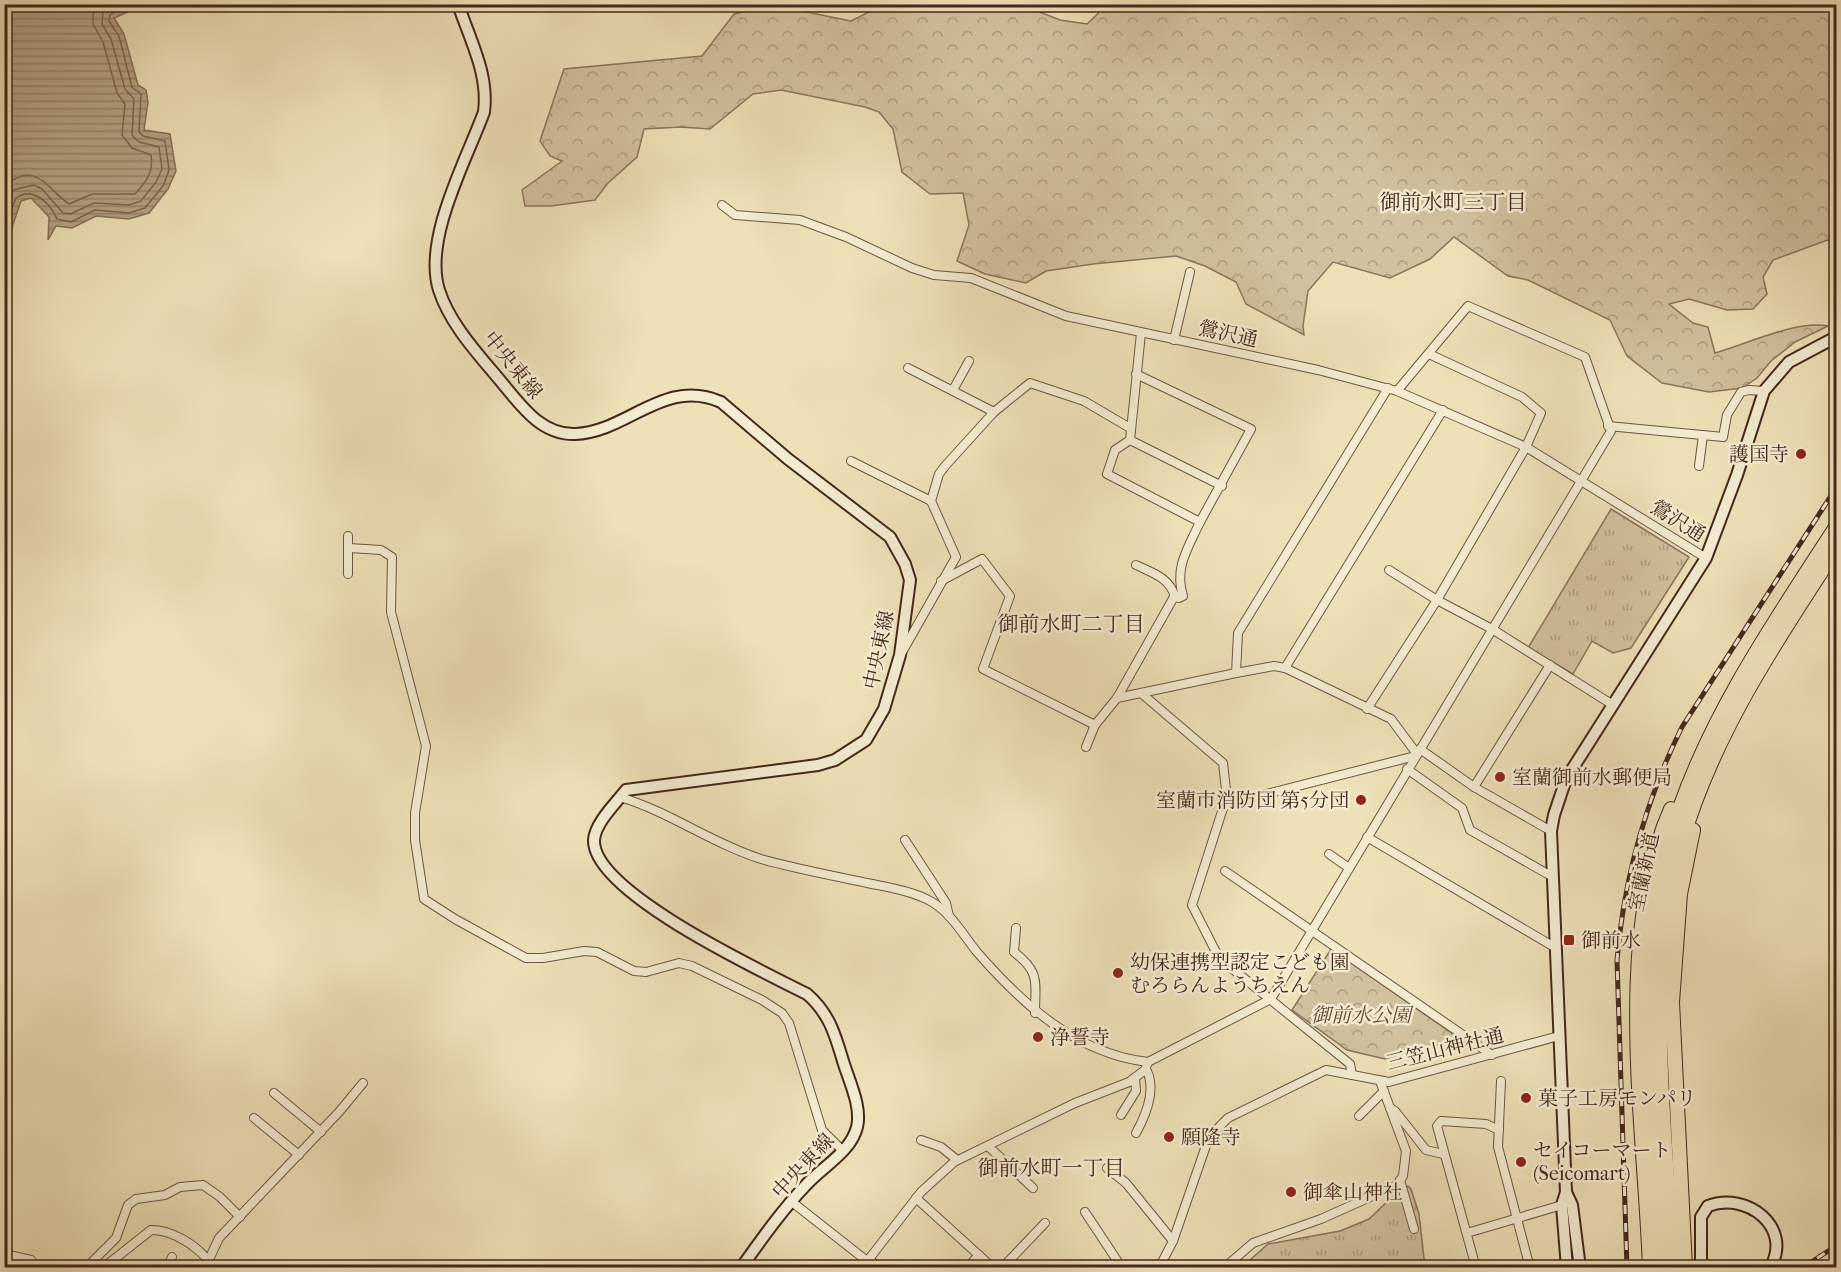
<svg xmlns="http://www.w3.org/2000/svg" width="1841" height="1272" font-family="'IM FELL French Canon','Noto Serif JP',serif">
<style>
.grass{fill:url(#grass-tufts);stroke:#8b745e;stroke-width:1.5}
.forest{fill:url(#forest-crowns);stroke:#8b745e;stroke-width:1.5}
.water{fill:url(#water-rules);stroke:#88715a;stroke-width:1.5}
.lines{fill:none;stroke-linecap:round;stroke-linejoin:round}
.shore{stroke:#7d6450;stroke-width:1.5}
.street-casing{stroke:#6f5644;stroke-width:10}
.secondary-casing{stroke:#45271d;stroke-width:14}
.highway-casing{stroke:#45271d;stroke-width:16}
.street{stroke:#f4ecd1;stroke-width:8}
.secondary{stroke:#f4ecd1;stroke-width:10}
.highway{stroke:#eee1b8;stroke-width:14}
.rail-casing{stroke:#45271d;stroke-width:5}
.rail{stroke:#f4ecd1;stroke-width:3;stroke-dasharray:9;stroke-linecap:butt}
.poi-dot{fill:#8f2418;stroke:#f4ecd1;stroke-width:2}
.labels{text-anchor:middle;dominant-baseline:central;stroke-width:5;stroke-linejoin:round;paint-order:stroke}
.street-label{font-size:20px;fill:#45271d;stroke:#f4ecd1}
.poi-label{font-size:20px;fill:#45271d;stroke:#f4ecd1;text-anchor:start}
.park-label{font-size:20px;font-style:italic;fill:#614637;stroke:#f4ecd1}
.neighbourhood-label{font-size:21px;fill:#45271d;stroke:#f4ecd1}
</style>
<defs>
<pattern id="grass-tufts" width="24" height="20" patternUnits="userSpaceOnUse" patternTransform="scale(1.5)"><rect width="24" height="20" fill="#d1c19e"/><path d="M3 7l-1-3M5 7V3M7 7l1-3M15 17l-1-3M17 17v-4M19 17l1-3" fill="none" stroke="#ab9d80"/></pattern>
<pattern id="forest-crowns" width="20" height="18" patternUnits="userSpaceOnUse" patternTransform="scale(1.5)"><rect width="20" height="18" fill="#d1c19e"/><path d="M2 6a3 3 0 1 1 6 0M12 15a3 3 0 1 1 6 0" fill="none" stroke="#ab9d80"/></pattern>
<pattern id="water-rules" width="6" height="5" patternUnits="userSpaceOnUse" patternTransform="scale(1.5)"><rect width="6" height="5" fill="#b5a283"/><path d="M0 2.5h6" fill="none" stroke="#95846b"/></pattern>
</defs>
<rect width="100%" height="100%" fill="#eee1b8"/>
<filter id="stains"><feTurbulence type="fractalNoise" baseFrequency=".00333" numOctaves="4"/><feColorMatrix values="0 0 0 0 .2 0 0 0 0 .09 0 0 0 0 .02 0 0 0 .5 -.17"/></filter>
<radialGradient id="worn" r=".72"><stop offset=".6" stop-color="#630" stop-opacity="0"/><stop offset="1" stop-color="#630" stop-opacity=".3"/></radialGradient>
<!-- grass -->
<g class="grass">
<path d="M1611,509L1689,557L1631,648L1613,653L1592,641L1573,674L1528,648Z"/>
<path d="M1408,1186L1411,1189L1419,1214L1425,1267L1241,1268L1268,1244L1340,1231L1369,1219L1391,1198Z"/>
</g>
<!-- forest -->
<g class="forest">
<path d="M1108,4L1836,5V237L1773,260L1763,277L1767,294L1753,309L1727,310L1689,299L1669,304L1693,323L1708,327L1715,353C1747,344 1796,320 1828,326L1795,342L1771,361L1757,378L1742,388L1709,392L1662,383L1627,356L1610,320L1528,280L1508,276L1454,237L1430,259L1390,278L1333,262L1308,291L1303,326L1304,335L1246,304L1236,282L1205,266L1176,256L1093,264L1046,271L1026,283L985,274L957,261L969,225L963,193L930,194L902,172L893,129L879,112L865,107L781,90L753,94L710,129L681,127L644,129L637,157L607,184L595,200L551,206H525L522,190L562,161L550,156L540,141L564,69L702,56L734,14L772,5L851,21L883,5H1022L1060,20L1087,24Z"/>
<path d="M1331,949L1456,1036L1461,1040L1409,1051L1385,1059L1347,1050L1292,1010Z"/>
</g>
<!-- water -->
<path class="water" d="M5,4H123L130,11L114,18L124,34L138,85L146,90L148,102L144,130L170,134L176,171L168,189L149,213L129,219L96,216L72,228L56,226L48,240L49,217L31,198L21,201L8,239L4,229Z"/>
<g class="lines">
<!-- shore -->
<g class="shore">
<path d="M4,186C36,159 47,189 69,204L92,194H135C146,182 154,172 151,155L132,148L122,135L125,104L117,93L103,42L93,24V15L97,4"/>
<path d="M4,205L13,190L34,185L42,189L63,213L70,214L94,203L129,205L141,201L156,182L162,169L159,147L139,142L132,135L134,99L125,89L111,39L102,24L103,12L111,4"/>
<path d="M4,227L16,198C33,186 50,203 57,219L71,222L95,210L129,213L145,208L163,186L169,170L165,141L143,136L139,132L141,94L132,87L119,36L109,21L110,15L118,9L119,4"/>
</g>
<!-- street casing -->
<g class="street-casing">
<g id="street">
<path d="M722,205L735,215L800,220L846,237L912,268L934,275L971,278L1066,316L1318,370L1397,391L1526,447L1706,558"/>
<path d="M1141,333L1130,440L1222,486"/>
<path d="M1174,340L1190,272"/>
<path d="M908,368L994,412"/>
<path d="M953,390L969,361"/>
<path d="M1608,426L1723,437L1727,415L1741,392L1749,390L1764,391"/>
<path d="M1130,440L1115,450L1107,474L1200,522L1251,429L1136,374"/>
<path d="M851,461L931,501L956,557L901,654"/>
<path d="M1699,466L1703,435"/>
<path d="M931,501L939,474L945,466L994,412L1030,383L1084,401L1130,428"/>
<path d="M348,536V574"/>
<path d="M349,548L381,550L392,557L391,612L426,746L415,813V840L424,899L455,919L526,958H543L584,951L597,952L634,971L646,972L679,963L692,966L762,1000L782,1013L789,1023L822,1130L843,1151"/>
<path d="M1136,565C1153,573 1170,578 1175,597L1179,598L1183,596C1174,568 1188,548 1200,522"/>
<path d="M1389,570L1437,600L1492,629L1613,705"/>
<path d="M941,581L982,559L1010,596L983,669L1095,725L1117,698L1175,595"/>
<path d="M1285,668L1443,410"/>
<path d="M1236,673L1274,666L1285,668L1391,719L1417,754"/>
<path d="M1141,693L1223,763L1226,790L1224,805L1192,905L1219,958L1350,1064L1352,1075"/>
<path d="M1117,698L1236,673L1238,633L1388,388"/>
<path d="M1367,709L1437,600L1526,447L1541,413L1522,397L1429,354"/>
<path d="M1086,747L1095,725"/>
<path d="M1420,749L1474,787L1551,831"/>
<path d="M1407,769L1462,808L1470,830L1553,877"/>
<path d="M1474,787L1550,665"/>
<path d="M620,797C670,812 711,843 761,859C797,869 835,876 872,884C892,888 915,892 932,902C951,913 964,936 977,952C1022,1004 1077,1054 1148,1062L1271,999L1611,431L1585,357L1468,306L1397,391"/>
<path d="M1224,805L1415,756"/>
<path d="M1367,837L1556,948"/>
<path d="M905,840L946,903L949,916"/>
<path d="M1329,854L1349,868"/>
<path d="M1225,871L1492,1055"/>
<path d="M1016,928L1014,952C1041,973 1035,982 1035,1013"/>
<path d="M1501,1081L1498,1147L1530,1268"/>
<path d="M274,1093L321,1132"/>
<path d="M1390,1108L1395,1111L1426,1150L1443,1154"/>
<path d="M1121,1115L1136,1091L1135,1078"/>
<path d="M1359,1116L1384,1091"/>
<path d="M254,1118L299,1155"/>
<path d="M1136,1133C1146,1115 1157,1089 1146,1069"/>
<path d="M921,1140L941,1147L957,1160"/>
<path d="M988,1146L1033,1188"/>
<path d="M1107,1168L1126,1183L1173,1241"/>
<path d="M1400,1180L1414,1229"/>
<path d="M916,1198L993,1268"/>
<path d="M792,1202L867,1261"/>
<path d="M1085,1212L1122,1268"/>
<path d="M1467,1233L1562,1205"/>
<path d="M4,1254L31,1260"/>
<path d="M869,1259L880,1268"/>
<path d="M93,1268L92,1262L116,1238L128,1205L136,1199L165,1195L180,1187L203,1185L220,1197L240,1217"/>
<path d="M103,1268L151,1230C172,1230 194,1244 207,1259"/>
<path d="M167,1268L172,1257"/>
<path d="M205,1268L219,1238L339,1112L363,1083"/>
<path d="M862,1268L921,1192L954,1162L1075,1103L1129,1082L1145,1070L1148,1062"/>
<path d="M967,1268L979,1255"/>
<path d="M1002,1268L1045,1223"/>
<path d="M1159,1268L1173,1241L1209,1137L1228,1118L1326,1070L1389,1082L1559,1036"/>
<path d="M1224,1268L1253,1243L1321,1219L1397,1185L1403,1176L1406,1151L1380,1081"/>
<path d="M1476,1268L1437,1126L1441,1121L1486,1124L1499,1130"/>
</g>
</g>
<!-- secondary casing -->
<g class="secondary-casing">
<g id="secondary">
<path d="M458,4C470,40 489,74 484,112C466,161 423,239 439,290C450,325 480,356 503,384C522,407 542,435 575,434C628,432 664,377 721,402L788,459L890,537L905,564L910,580L900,655L884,709L866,740L835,760L818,765L626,790C616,803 595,823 594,840C592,892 764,972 807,994C829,1013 835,1034 843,1061C849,1081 862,1107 857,1127C851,1152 822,1167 806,1185C782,1210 761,1240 741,1268"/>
<path d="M1566,1192L1572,1205L1580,1268"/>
<path d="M1567,1268L1562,1205L1566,1192L1551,831L1554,815L1566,779L1706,558L1737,475L1764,391L1789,362L1836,337"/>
<path d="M1701,1268V1217L1708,1206C1746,1191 1794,1227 1770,1268"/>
</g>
</g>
<!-- highway casing -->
<g class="highway-casing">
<g id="highway">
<path d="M1650,1268C1645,1129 1614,938 1671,809"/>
<path d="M1661,1268C1658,1218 1656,1168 1653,1118C1647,1013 1644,908 1680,808C1716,706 1778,617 1836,527"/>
<path d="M1672,1268C1667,1132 1643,975 1681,844C1712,736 1775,642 1836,549"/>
<path d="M1685,1268L1672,1002L1680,894L1693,830"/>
</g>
</g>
<!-- street -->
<use href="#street" class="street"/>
<!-- secondary -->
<use href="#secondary" class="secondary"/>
<!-- highway -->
<use href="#highway" class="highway"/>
<!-- rail casing -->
<g class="rail-casing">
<g id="rail">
<path d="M1627,1268L1617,960C1624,877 1645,802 1682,727L1836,488"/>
<path d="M1802,1268L1836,1246"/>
</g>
</g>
<!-- rail -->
<use href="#rail" class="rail"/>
</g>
<!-- markers -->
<g class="poi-dot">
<circle cx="1801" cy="454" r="6"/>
<circle cx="1500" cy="777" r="6"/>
<circle cx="1361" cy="800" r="6"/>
<rect x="1563" y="934" width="12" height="12" rx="3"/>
<circle cx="1118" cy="973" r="6"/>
<circle cx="1038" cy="1037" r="6"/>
<circle cx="1526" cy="1098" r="6"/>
<circle cx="1169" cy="1137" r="6"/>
<circle cx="1521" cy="1162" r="6"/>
<circle cx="1291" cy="1192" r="6"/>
</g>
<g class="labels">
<!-- street labels -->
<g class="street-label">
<text transform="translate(1228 334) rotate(12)">鶯沢通</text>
<text transform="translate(513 365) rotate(51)">中央東線</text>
<text transform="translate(1678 521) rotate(32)">鶯沢通</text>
<text transform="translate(879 650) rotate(-78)">中央東線</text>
<text transform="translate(1644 872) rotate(-78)">室蘭新道</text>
<text transform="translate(1445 1049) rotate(-14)">三笠山神社通</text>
<text transform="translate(803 1166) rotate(-47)">中央東線</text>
</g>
<!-- poi labels -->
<g class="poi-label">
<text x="1789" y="454" text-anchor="end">護国寺</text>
<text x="1512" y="777">室蘭御前水郵便局</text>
<text x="1349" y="800" text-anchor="end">室蘭市消防団 第5分団</text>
<text x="1581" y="940">御前水</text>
<text x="1130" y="962">幼保連携型認定こども園<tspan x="1130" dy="23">むろらんようちえん</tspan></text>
<text x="1050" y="1037">浄誓寺</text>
<text x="1538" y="1098">菓子工房モンパリ</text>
<text x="1181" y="1137">願隆寺</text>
<text x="1533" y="1150">セイコーマート<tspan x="1533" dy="23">(Seicomart)</tspan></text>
<text x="1303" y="1192">御傘山神社</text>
</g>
<!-- park labels -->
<g class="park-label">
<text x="1361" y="1015">御前水公園</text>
</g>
<!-- neighbourhood labels -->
<g class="neighbourhood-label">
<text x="1453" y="202">御前水町三丁目</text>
<text x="1071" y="624">御前水町二丁目</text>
<text x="1051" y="1168">御前水町一丁目</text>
</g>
</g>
<!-- margin -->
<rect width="1841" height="1272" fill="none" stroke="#eee1b8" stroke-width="24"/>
<rect x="6" y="6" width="1829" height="1260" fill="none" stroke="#45271d" stroke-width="3"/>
<rect x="12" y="12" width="1817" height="1248" fill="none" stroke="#45271d" stroke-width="1.5"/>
<rect width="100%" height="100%" filter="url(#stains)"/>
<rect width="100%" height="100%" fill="url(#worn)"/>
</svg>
